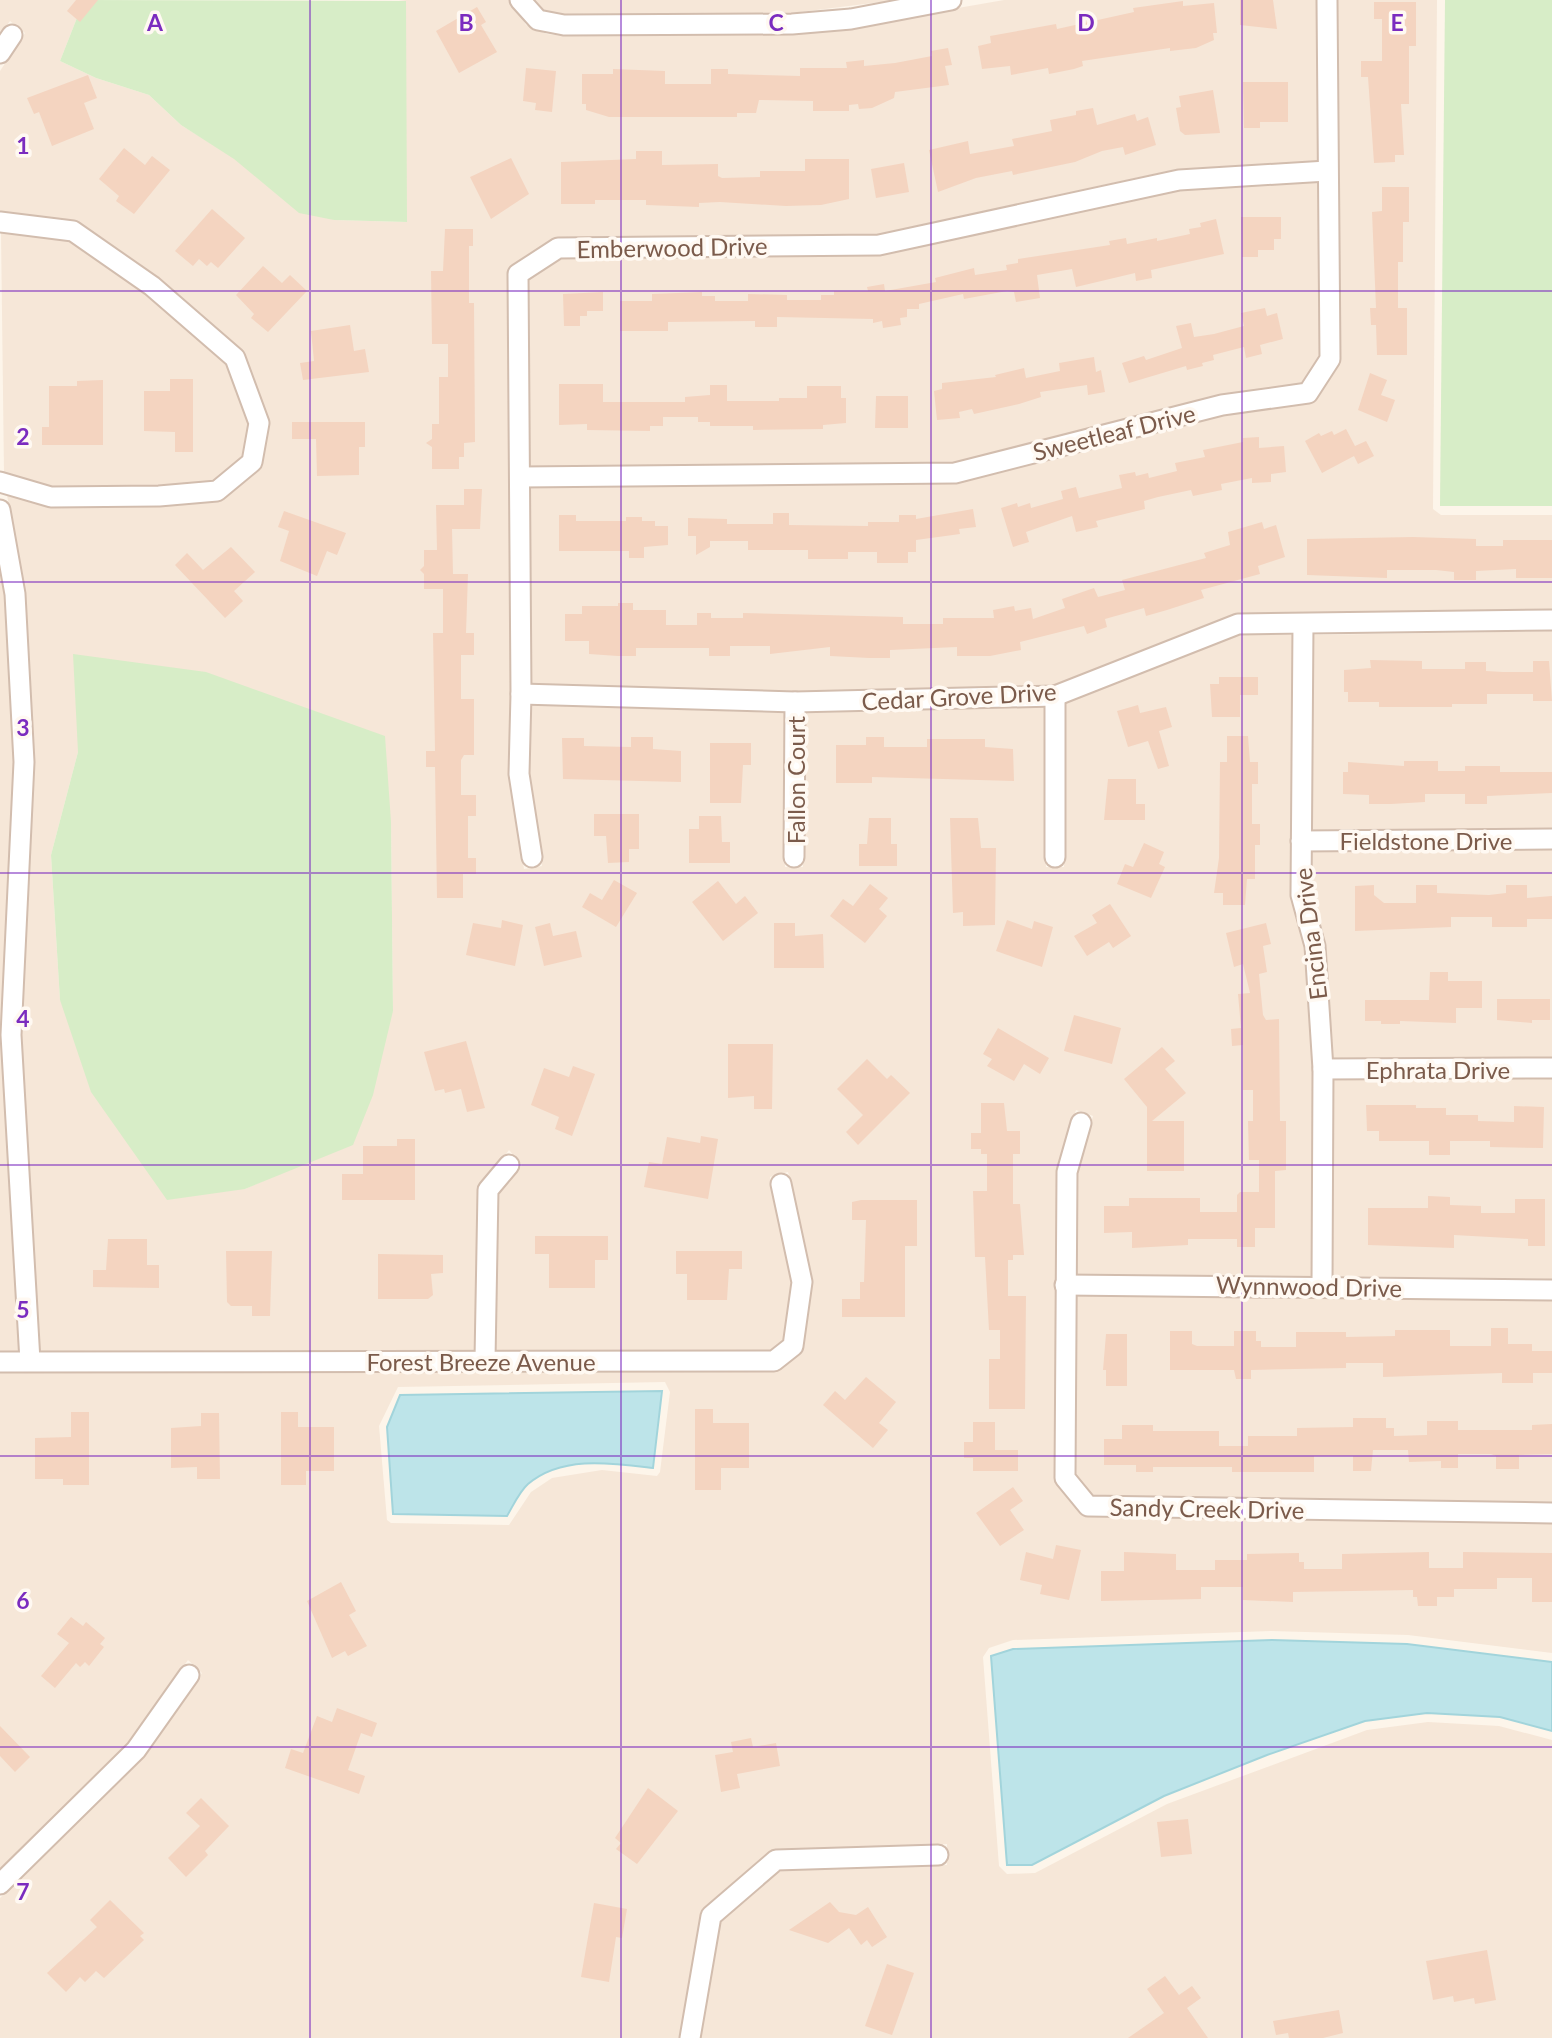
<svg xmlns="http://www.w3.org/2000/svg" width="1552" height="2038" font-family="Lato,sans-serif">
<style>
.residential{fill:#f6e7d8;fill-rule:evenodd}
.green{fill:#d7edc7}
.water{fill:#bde4e9;stroke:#a2d4db;stroke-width:2}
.building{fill:#f4d4c0}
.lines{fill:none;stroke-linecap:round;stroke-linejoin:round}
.minor-casing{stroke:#d2bdae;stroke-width:23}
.minor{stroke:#fff;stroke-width:19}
.grid{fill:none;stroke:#7b2cbf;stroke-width:2;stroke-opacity:0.55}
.labels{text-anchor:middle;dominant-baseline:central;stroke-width:7;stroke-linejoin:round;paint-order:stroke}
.street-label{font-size:24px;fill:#7b5b4b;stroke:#fff9f2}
.grid-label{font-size:23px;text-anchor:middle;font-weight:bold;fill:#7b2cbf;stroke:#fff9f2;stroke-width:7;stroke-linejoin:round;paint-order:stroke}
</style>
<rect width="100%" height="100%" fill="#fdf5ea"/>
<!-- residential -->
<g class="residential">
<path d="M0,0H84L60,61L96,78L149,95L181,125L334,220L406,222V1L398,0H511L526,25L547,34L564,36L820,32L1004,0H1317L1318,161L1177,169L878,234L558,238L514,265L509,274L512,694L509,774L524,869L542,866L528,774L531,705L786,713L785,867H803L805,713L1045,707L1046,867H1064V704L1239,635H1294L1291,895L1306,948L1314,1070L1313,1276L1075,1274L1076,1174L1093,1116L1076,1110L1058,1172L1056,1478L1081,1514L1088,1517L1552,1524V1653L1408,1635L1271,1631L1013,1640L989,1648L983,1657L999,1866L1007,1874L1035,1873L1167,1804L1367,1730L1428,1722L1499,1726L1552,1740V2038H700L719,1922L779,1870L947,1865V1844L770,1852L705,1908L702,1915L681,2038H0V1898L142,1758L202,1673L188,1660L129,1743L0,1870V1373L774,1372L798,1355L802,1348L811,1280L788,1172L770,1177L793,1283L784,1340L772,1351L495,1350L497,1194L522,1165L509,1150L478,1190L476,1350L39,1351L20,1035L33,761L25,593L7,495L51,508L159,507L218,502L258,470L269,425L241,350L157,278L78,222L0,211V71L25,33L10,21L0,35ZM78,752L391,822L393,1011L289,1169L245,1189L60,1000L51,855ZM665,1382L670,1392L660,1472L657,1476L602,1470L552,1478L531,1492L509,1525L391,1523L387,1520L379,1426L398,1387Z"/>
<path d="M531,0H897L792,13L565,15L541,11Z"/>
<path d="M1336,0H1437L1433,509L1441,515H1552V609L1238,614L1053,686L795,692L531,684L530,488L955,483L1224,415L1309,404L1316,399L1339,359Z"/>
<path d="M1318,182L1321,356L1303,383L1220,395L954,462L530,467L528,280L560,259L881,255L1180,190Z"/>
<path d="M1,232L70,241L146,295L227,365L250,423L244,456L214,481L159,486H52L4,473Z"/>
<path d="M0,562L6,595L15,762L20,1351L0,1352Z"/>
<path d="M1552,631V829L1310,830L1312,635Z"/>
<path d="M1552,850V1058L1332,1059L1310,893V851Z"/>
<path d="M1552,1079V1279L1331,1276L1333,1080Z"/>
<path d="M1075,1295L1552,1300V1503L1092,1496L1074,1474Z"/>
</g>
<!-- green -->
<g class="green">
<path d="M84,0L406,1L407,222L334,220L299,213L234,159L181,125L149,95L96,78L60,61Z"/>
<path d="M1445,0H1552V506H1440Z"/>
<path d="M73,654L206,672L385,736L391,822L393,1011L373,1095L353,1145L245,1189L167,1200L91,1092L60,1000L51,855L78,752Z"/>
</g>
<!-- water -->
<g class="water">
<path d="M662,1391L653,1468C612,1463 562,1455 528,1484C519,1492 513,1506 507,1516L393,1514L387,1427L400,1395Z"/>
<path d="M1272,1640L1407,1644L1552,1662V1731L1500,1717L1427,1713L1365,1721L1267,1755L1164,1796L1032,1865H1007L991,1656L1013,1649Z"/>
</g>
<!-- building -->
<g class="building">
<path d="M76,0H98L80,22L67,11Z"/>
<path d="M1240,0H1273L1277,29L1240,25Z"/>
<path d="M1183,1V6L1214,3L1217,33H1213L1214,40L1196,48L1170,51V48L1082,61L1083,66L1074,69L1049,74L1048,68L1011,75L1010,66L982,69L978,46L991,43L990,36L1056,24L1057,29L1134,12L1133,8Z"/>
<path d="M1374,2H1416V46H1409V104H1401L1404,155H1395V162L1374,163L1368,77H1361V61H1382V19H1374Z"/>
<path d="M477,7L486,22L481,25L497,52L459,73L436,31Z"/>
<path d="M948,48L952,65L945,66L949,85L895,92L894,98L872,108L859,109L858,104L849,105V111H813V101L759,100L756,113H737V117H609L586,110V104H582V74H613V69L665,71V84H711V69H728V74L800,76V68H847L846,62L864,60V66L895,63L932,56L931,51Z"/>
<path d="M526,68L556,71L552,112L535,110L536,103L523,101Z"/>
<path d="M88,75L97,98L84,103L94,129L52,146L39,112L34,114L27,98Z"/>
<path d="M1243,82H1288V122H1260V128H1244Z"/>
<path d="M1213,90L1220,133L1185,135L1180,131L1176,108L1181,107L1179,96Z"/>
<path d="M1093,108L1097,125L1135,114L1137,121L1148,117L1156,145L1125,155L1123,147L1102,151L1075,162L1013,175L1012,171L976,178L938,192L929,150L968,141L970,154L1014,146L1012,139L1052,131L1050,120L1076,115V111Z"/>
<path d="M124,148L145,165L152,156L170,170L134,214L116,201L119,196L99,179Z"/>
<path d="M636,151H662V165L718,164V176L722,178L760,177V171H805V159H849V199L821,205L786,206L720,202L699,203V207L646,205V200H595V204H561V162L636,159Z"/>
<path d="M511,158L529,194L491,219L470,177Z"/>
<path d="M904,163L909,192L876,198L871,169Z"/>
<path d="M1382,187H1409V222H1403V262H1398V308H1407V355H1377L1376,325H1371L1370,308H1376L1372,212L1382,211Z"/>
<path d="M212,209L245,238L218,268L211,262L207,266L199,259L193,266L175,251Z"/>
<path d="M1241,217H1281V239H1274V250H1258V257H1242Z"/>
<path d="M1216,219L1224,254L1151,270L1152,278L1136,281L1135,273L1076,287L1072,269L1037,275L1040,298L1016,302L1014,292L1007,291L964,299L963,294L919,304V309H907V317L900,318L901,325L883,328L882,321L873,323V319L777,317V327H755V321L668,322V331H620V301H652V294L702,292V296H715V301H748V294L787,295V300H821V295H834V291H868L867,287L884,284L885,291L936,282L935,278L974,268L975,275L1007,270L1006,265L1018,263V259L1110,245L1109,241L1126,238L1127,244L1157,238V241L1190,234L1189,229L1201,227L1200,223Z"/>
<path d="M445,229H473V246H469V303H474L475,442L464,443V457H459V469H432V447L426,443L432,439V424H439V377H448V344H432L431,271H443Z"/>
<path d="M263,266L282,283L290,275L307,291L268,332L251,318L254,314L236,295Z"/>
<path d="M603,292V311H587V316H580V326H564L563,294Z"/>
<path d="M1265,308L1267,316L1277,313L1283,339L1260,345L1262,354L1246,358L1244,347L1213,355L1214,360L1202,363L1203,366L1187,370L1186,366L1129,383L1122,363L1144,356L1146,360L1182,348L1176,326L1191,323L1194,337L1214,334L1244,326L1241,313Z"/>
<path d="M350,325L354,351L365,349L369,372L303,380L300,363L314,361L311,331Z"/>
<path d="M1094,357L1096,372L1101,370L1105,392L1088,395L1087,385L1040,392L1041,397L1019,404L974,414L972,409L959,412L960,418L937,420L934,391L942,389V383L996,377L995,375L1024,368L1026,378L1060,371L1059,363Z"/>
<path d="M1370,373L1387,380L1381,395L1395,400L1387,422L1358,410Z"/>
<path d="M170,379H193V452H175V432L144,431V391H170Z"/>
<path d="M103,380V445H42V427H49V386H77V381Z"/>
<path d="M559,384H603V402H685V397L710,395V385H727V401H779V398H807V386H841V398H846V423L823,425V429L753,430V426H710V422H698V417H663V426H650V431L587,430V424L559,425Z"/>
<path d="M876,396H908V428H875Z"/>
<path d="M292,422H365V447H359V475L317,476L316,439H292Z"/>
<path d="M1346,429L1355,446L1366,441L1374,456L1358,464L1354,456L1322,473L1305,441L1319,433L1321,436L1332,431L1334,435Z"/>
<path d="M1259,437V448L1284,446L1286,472L1271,474V482L1252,483V478L1221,484L1222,490L1193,496L1191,490L1158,497L1144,501L1145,509L1096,521L1098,527L1076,532L1072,516L1026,532L1029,542L1013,547L1001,508L1017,503L1018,507L1030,503L1031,508L1063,499L1061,491L1076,487L1079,498L1122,488L1119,475L1135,472L1136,476L1148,473L1149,478L1177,471L1175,463L1205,457L1203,450L1243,442V438Z"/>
<path d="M464,489H482L480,529H452L453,574H468L466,633H474V655H461V699H474V755H464L461,760V795H476V816H468V858H476V874H463V898H437L435,767H426V751H435L433,633H443V589H424V574L420,570L424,566V550H437L436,505H464Z"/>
<path d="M973,509L976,527L959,529L960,534L916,540V552H908V563H877V552H848V559H808V550H748V541H710V547L696,555V536H688V518L727,519V524H773V513H789V525L868,526V522H899V515H916V519Z"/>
<path d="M284,511L346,533L337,555L327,551L317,576L280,561L289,531L278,527Z"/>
<path d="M559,515H576V521H626V517H642V521H655V526H668V545L644,547V558H629V551H559Z"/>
<path d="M1262,522L1264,529L1276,525L1285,557L1258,566L1260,574L1201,590L1204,598L1167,610L1146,616L1144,608L1105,619L1107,627L1087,634L1084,626L1020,642L1021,650L990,656H957V647L890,650V658H869L830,656V647L770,654V646H730V656H709V648H636V656H618L589,654V641H565V614H582V606H618V603H633V610H666V625H697V613H711V618H743V613L903,617V624H943V618H994L993,610L1014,606L1015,611L1031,608L1033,619L1065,608L1062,599L1094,588L1098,597L1125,590L1122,580L1206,558L1204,553L1230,545L1228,532Z"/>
<path d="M1413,537L1476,539V546H1503V540H1552V578H1516V569L1476,571V580H1454V572L1436,570H1387V578L1307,575V539Z"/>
<path d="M231,547L255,572L234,591L243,601L225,618L175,565L187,553L203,570Z"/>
<path d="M1370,660L1422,661V669H1465V662H1486V671L1503,672H1533V661H1549L1552,701H1533V694H1487V704H1452V707H1379V702H1348V692H1344V670L1371,668Z"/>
<path d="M1219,677H1258V695H1240V717H1212L1210,684H1219Z"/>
<path d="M1138,705L1140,713L1166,707L1172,727L1159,731L1169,766L1158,769L1148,741L1128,747L1117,711Z"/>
<path d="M1227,736H1248L1250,762H1258V784H1252V824H1260V845H1255V879H1247L1245,905H1223V893H1214L1219,858L1220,762H1227Z"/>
<path d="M631,737H653V749L681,751V782L563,779L562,738H584V746L631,747Z"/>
<path d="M866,737H884V747H927V739H985V747L1013,749L1014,781L872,777V783H836V745H866Z"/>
<path d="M710,743H751V765H743L741,803H710Z"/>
<path d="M1404,761H1438V771H1465V766H1500V772H1552V793L1487,796V804H1465V794H1425V802L1391,804H1369V795L1343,794V772H1348V762L1404,766Z"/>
<path d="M1108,779H1136V804H1145V820H1104Z"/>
<path d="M594,814H639V849H629V862L608,863L606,836H594Z"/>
<path d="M699,816H721L722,842H730V863H689V829H699Z"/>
<path d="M869,818H891V844H897V866H859V844H867Z"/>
<path d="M950,818H978L981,848H996L995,925L963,926V912L953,913Z"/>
<path d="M1144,843L1164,852L1159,864L1165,867L1151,898L1117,884L1125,864L1133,867Z"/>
<path d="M614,880L637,893L616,927L582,907L590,893L602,900Z"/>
<path d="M718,881L736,904L745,896L758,913L723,941L692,902Z"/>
<path d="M870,884L888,898L879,909L887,916L865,943L830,916L843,899L853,906Z"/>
<path d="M1374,885V895L1384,903H1416V885H1437V893L1489,895L1506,893V885H1527V898L1552,896V919H1527V927H1492V917H1451V927L1355,931V886Z"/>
<path d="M1110,904L1131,936L1113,948L1109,942L1087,956L1074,936L1097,923L1092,915Z"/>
<path d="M502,920L523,925L515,966L466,955L473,923L501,928Z"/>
<path d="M1007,920L1032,929L1034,921L1053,927L1042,967L996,951Z"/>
<path d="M550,923L553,936L576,931L582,957L544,966L535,927Z"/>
<path d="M774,923H795V936L823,934L824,968H774Z"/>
<path d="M1266,923L1271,944L1263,946L1267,972L1259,974L1263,1015L1266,1020L1279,1019L1280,1121H1286V1170L1275,1171V1228H1255V1247H1237V1239H1188V1245L1132,1248V1232L1104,1233V1206H1129V1198H1200V1212H1237V1195L1240,1192H1259V1160H1249L1248,1121H1253V1090H1243V1045L1232,1046L1231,1029L1241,1028L1238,994L1250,993L1243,964L1234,967L1226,933Z"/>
<path d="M1430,972H1448V981H1482V1008H1456V1023L1400,1021V1024H1381V1021H1365V1000H1429Z"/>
<path d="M1497,999H1550V1020H1532V1023L1497,1020Z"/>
<path d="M1074,1015L1121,1028L1112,1064L1064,1051Z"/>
<path d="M998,1028L1049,1058L1040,1074L1024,1064L1014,1081L987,1066L992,1059L983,1054Z"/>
<path d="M466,1041L485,1108L467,1112L461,1089L445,1093L444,1089L435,1091L424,1052Z"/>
<path d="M728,1044H773L772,1109H754V1096L728,1098Z"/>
<path d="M1162,1047L1175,1061L1165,1069L1186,1093L1152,1121H1184V1171H1147V1107L1124,1079Z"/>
<path d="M867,1059L887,1079L891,1075L910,1093L858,1145L846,1132L863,1115L837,1089Z"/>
<path d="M573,1066L595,1074L572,1136L555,1129L559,1117L531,1105L544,1068L569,1077Z"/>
<path d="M981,1103H1004L1007,1131H1020V1154H1013V1204H1020L1024,1255H1013V1260H1008V1296H1026L1025,1409H989V1359H1000V1330H989L985,1257H975L973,1191H987V1154H981V1149H971V1133H981Z"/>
<path d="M1366,1105H1416V1108H1446V1115H1478V1121L1514,1122V1106L1544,1107L1543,1148L1490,1147V1141H1450V1155H1429V1141H1379V1131H1367Z"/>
<path d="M701,1136L718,1139L708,1199L644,1187L649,1162L662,1164L667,1137L700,1143Z"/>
<path d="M397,1139H415V1200H342V1174H363V1146H397Z"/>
<path d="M1428,1196L1450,1197V1205L1481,1206V1213H1515V1199H1545V1246H1528V1239L1454,1235V1248L1368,1245V1208H1428Z"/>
<path d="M861,1200H917V1246H905V1317H842V1299H860V1282H864L866,1220H852V1202Z"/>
<path d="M535,1236H608V1260H595V1288H549V1254H535Z"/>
<path d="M108,1239H147V1265H159V1288L93,1287V1270H106Z"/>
<path d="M226,1251H272L270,1316H252V1306H231L227,1302Z"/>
<path d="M676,1251H742V1269H729L727,1300H687V1274H676Z"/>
<path d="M378,1254L443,1255V1273L431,1274L433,1295L428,1299H378Z"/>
<path d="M1491,1328H1508V1344H1532V1351H1552V1373H1533V1383H1502V1373L1383,1377V1363H1346V1368L1251,1370V1379H1236L1234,1370H1170V1331H1192V1344L1197,1346H1234V1331H1256V1341H1261V1347H1296V1332H1346V1337L1395,1336V1330H1450V1346H1491Z"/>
<path d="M1106,1334H1127V1386H1106V1370H1103Z"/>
<path d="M866,1377L896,1402L879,1423L888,1430L873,1448L823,1405L835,1391L845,1400Z"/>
<path d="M695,1409H713V1423H749V1468H721V1490H695Z"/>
<path d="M71,1412H89V1485H63V1479H35V1438L71,1437Z"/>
<path d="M281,1412H298V1427H334V1471H306V1485H281Z"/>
<path d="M201,1413H219L220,1479H197V1467L171,1468V1428L201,1426Z"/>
<path d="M1353,1418H1386V1428H1394V1436L1427,1435V1421H1458V1430H1532V1425L1552,1424V1454L1519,1455V1469H1496V1456L1491,1454H1458V1468H1441V1461L1409,1462L1408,1450H1373L1371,1471H1353V1456H1314V1472H1232V1467H1153V1472H1136V1465H1104V1439H1122V1425H1153V1431H1219V1446H1248V1436H1297V1428L1353,1427Z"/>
<path d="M973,1422H995V1450H1018V1471H973V1458H964V1442H973Z"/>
<path d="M1013,1487L1023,1501L1010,1510L1024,1530L1000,1546L976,1513Z"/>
<path d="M1056,1545L1081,1550L1069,1600L1040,1594L1042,1585L1020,1580L1026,1552L1053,1559Z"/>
<path d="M1124,1552L1176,1554V1570H1215V1560H1247V1554L1299,1553V1562H1304V1569H1342V1554L1429,1552V1568H1463V1552L1552,1553V1602H1532V1578H1497V1589H1454V1597H1437V1606H1418L1417,1597H1413V1590L1293,1592V1602L1243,1600V1587H1201V1599L1101,1601V1571H1124Z"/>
<path d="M341,1582L356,1611L349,1615L367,1646L348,1656L345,1651L332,1658L307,1601Z"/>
<path d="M71,1617L83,1626L86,1622L105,1638L100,1644L104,1647L89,1666L85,1662L80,1667L76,1663L55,1688L41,1676L69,1643L57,1634Z"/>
<path d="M337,1708L377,1723L372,1737L361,1733L348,1770L365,1776L359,1794L285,1768L291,1749L303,1753L317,1716L332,1722Z"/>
<path d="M0,1726L30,1757L15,1772L0,1756Z"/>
<path d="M751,1738L753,1747L776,1743L780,1766L737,1774L740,1788L721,1792L715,1755L733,1752L731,1742Z"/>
<path d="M648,1788L678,1811L637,1864L616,1849L621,1843L615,1838Z"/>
<path d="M201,1798L229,1826L205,1851L208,1855L186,1877L168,1858L200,1826L186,1813Z"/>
<path d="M1188,1819L1192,1854L1161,1857L1157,1822Z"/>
<path d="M110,1900L144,1933L140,1936L144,1940L104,1978L96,1971L85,1982L80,1977L66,1992L47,1973L97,1927L90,1920Z"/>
<path d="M830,1902L839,1912L856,1915L868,1907L887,1937L872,1947L867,1940L861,1945L849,1928L828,1943L789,1930Z"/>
<path d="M594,1903L627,1909L622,1938L616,1937L609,1982L581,1977Z"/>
<path d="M1487,1950L1496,2000L1475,2004L1474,1998L1454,2002L1453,1996L1433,2000L1426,1961Z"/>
<path d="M887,1964L914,1973L892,2035L865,2026Z"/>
<path d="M1165,1976L1179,1995L1192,1986L1201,1998L1187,2008L1208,2038H1128L1164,2013L1147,1989Z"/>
<path d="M1339,2010L1343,2033L1323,2038H1289L1288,2033L1276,2035L1273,2021Z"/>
</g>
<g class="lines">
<!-- minor casing -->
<g class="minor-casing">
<g id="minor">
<path d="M520,0L538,20L564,25L792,24L851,19L951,0"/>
<path d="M0,53L12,35"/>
<path d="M0,222L73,231L152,286L235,358L259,423L252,462L217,491L159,496L51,497L0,482"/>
<path d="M521,477L955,473L1222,405L1308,393L1330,359L1327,0"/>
<path d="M0,510L15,594L24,762L11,1035L30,1361"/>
<path d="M1303,624L1301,895L1315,946L1323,1069L1322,1286"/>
<path d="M521,694L795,702L1055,696L1238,624L1552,620"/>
<path d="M1055,696V857"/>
<path d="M1301,841L1552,839"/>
<path d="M532,857L519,774L521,694L518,274L558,248L879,245L1179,180L1327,171"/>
<path d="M794,857L795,702"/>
<path d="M1323,1069L1552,1068"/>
<path d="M1081,1123L1067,1172L1065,1478L1088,1506L1552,1513"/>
<path d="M1065,1285L1552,1290"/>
<path d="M485,1360L488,1190L509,1165"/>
<path d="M0,1362L774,1361L793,1346L802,1282L781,1184"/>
<path d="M0,1884L136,1750L189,1675"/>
<path d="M690,2038L711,1916L776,1860L938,1855"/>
</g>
</g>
<!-- minor -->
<use href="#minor" class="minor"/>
</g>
<!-- grid -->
<path class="grid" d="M310,0V2038M621,0V2038M931,0V2038M1242,0V2038M0,291H1552M0,582H1552M0,873H1552M0,1165H1552M0,1456H1552M0,1747H1552"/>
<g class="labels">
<!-- street labels -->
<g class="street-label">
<text transform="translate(672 247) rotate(-1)">Emberwood Drive</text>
<text transform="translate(1114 432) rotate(-14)">Sweetleaf Drive</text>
<text transform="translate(959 696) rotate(-3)">Cedar Grove Drive</text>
<text transform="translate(795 780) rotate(-90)">Fallon Court</text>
<text x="1426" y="840">Fieldstone Drive</text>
<text transform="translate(1310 934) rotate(-97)">Encina Drive</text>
<text x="1438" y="1069">Ephrata Drive</text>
<text transform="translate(1309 1286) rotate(1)">Wynnwood Drive</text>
<text x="481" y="1361">Forest Breeze Avenue</text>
<text transform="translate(1207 1508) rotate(1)">Sandy Creek Drive</text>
</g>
</g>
<g class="grid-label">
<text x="155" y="31">A</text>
<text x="466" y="31">B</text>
<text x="776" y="31">C</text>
<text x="1086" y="31">D</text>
<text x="1397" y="31">E</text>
<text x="23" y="154">1</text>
<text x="23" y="445">2</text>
<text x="23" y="736">3</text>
<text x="23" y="1027">4</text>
<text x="23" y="1318">5</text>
<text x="23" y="1609">6</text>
<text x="23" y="1900">7</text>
</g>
</svg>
